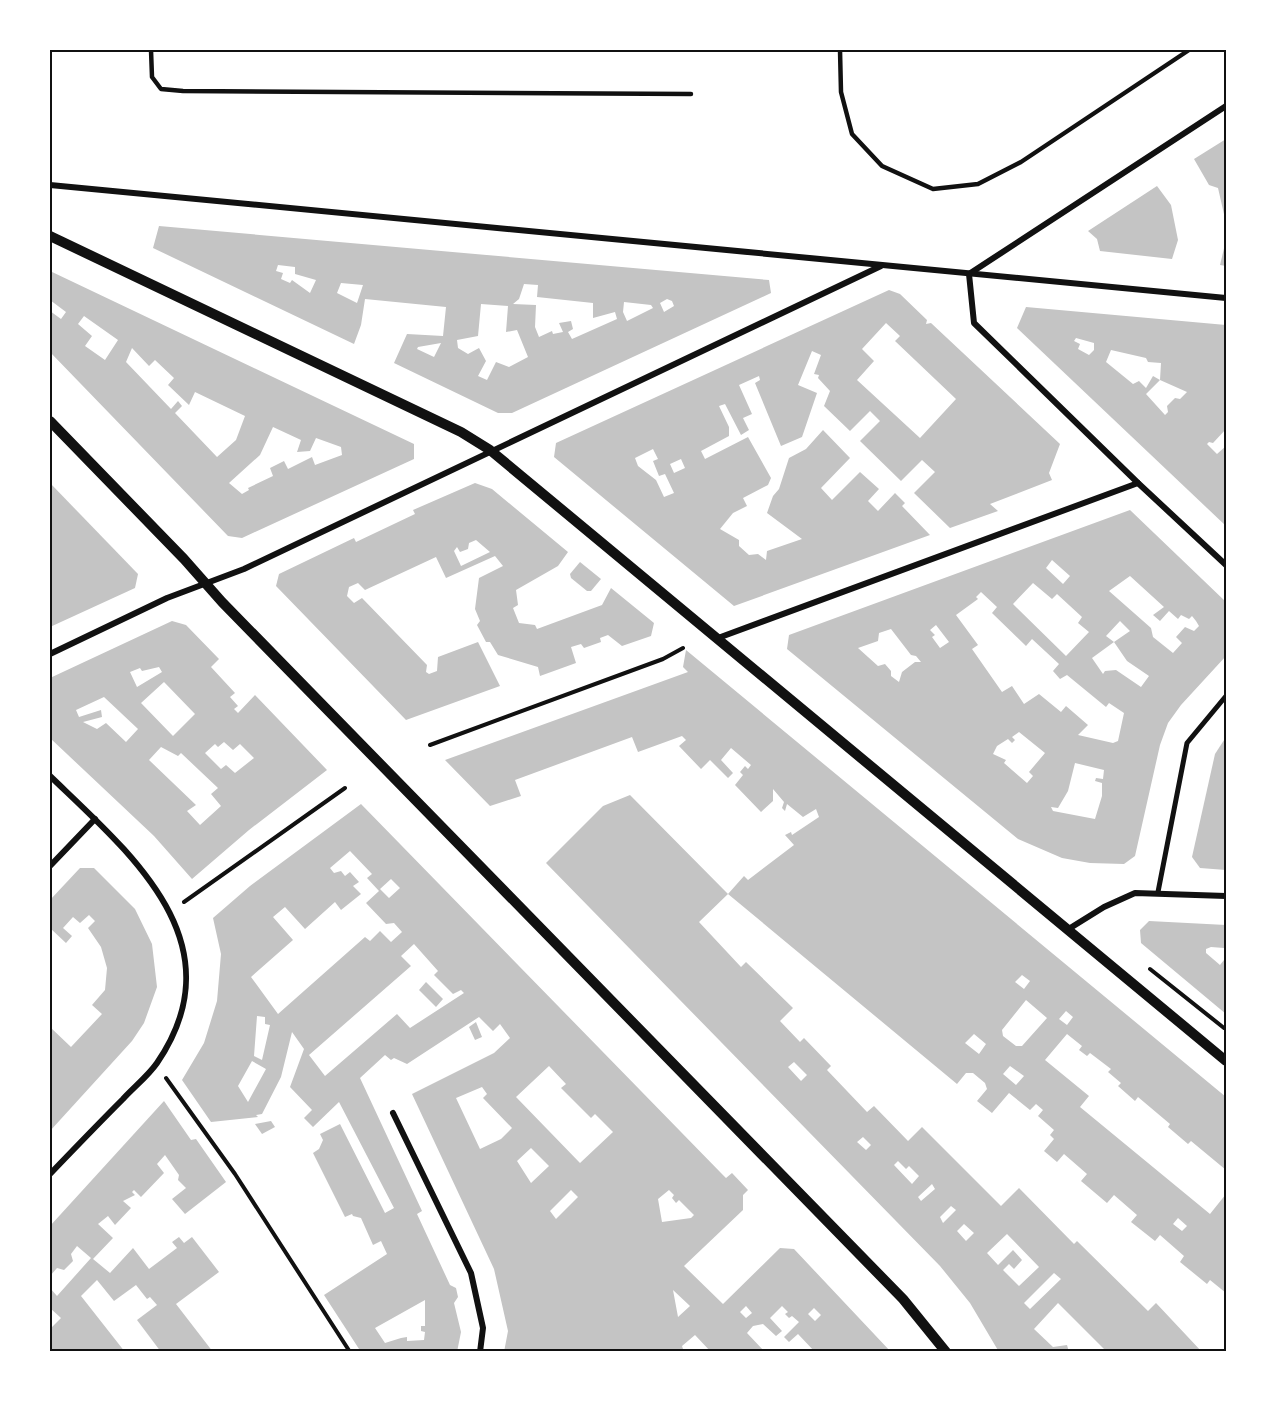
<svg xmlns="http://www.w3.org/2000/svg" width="1276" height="1401" font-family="Jost,sans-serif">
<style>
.building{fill:#c4c4c4;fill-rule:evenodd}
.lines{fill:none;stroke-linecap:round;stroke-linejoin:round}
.path{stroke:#111;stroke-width:4}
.service{stroke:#111;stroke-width:4.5}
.pedestrian{stroke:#111;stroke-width:5}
.minor{stroke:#111;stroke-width:6}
.tertiary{stroke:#111;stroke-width:10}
.neatline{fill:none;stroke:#111;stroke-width:2}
</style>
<rect width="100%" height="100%" fill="#fff"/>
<!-- building -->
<g class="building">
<path d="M1226,139V223L1218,188L1209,185L1194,159Z"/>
<path d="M1157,186L1171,205L1178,240L1172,259L1100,251L1097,239L1088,231Z"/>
<path d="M159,226L769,280L771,293L512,413H498L394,363L407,334L443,336L446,307L365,299L361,325L354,344L153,248ZM278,265L295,267V274L316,280L310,293L292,280L290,283L281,279L283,273L276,271ZM341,283L363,285L357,303L337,293ZM524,284L538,285L537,297L593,303V318L615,312L617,319L572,339L568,332L573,329L571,321L559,323L563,332L553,334L552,331L539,337L535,327L536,305L513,304L519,299ZM667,299L672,301L674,306L664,312L660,303ZM624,302L651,305L653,308L627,321L623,312ZM481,304L508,306L506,332L517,330L528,357L509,367L496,362L487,380L478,376L486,361L479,348L468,354L458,348L457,340L478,336ZM441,343L434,357L417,349L418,347Z"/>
<path d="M1226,240V266L1220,265Z"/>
<path d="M50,271L414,444V459L242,538L228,536L50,352V311L61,319L66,312L50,300ZM84,316L118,340L105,360L85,346L92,336L78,324ZM132,348L149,366L155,360L174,378L168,385L189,405L195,392L245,416L236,440L217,457L175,413L182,406L178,401L171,409L126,362ZM273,427L301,440L297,452L310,451L316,438L341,447L342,455L315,465L312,457L288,469L284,461L270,468L273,476L248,488L249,490L242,494L229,483L260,455Z"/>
<path d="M889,290L900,294L927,320L926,324L931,323L1060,444L1049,473L1052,480L990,504L998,511L950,528L914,493L935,472L922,460L901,481L860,441L880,421L870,411L850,431L824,406L830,391L818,378L819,375L814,374L821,355L812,351L798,385L817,393L802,437L781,446L755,383L760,380L759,376L739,385L752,414L743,418L749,430L741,435L725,404L719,406L729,427V436L701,451L705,459L748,437L771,478L768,485L743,498L747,506L733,513L720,529L739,540V546L749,555L758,554L766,560L767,551L802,539L767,513L773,496L779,489L789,458L806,449L823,430L850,458L821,488L832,500L860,472L879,489L868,501L878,511L895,493L905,503L902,506L930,535L734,606L554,457L556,443ZM886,323L900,336L895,341L956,399L920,438L857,380L874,361L862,349ZM653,449L658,459L653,461L659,476L665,474L674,493L664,497L656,480L638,466L635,458ZM681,459L685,468L674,473L670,464Z"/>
<path d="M1026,307L1226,325V429L1213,443L1209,442L1207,444L1217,454L1226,446L1224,463L1226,465V526L1017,328ZM1076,338L1094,343V350L1089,355L1078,349L1080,344L1074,341ZM1111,350L1146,358L1148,362L1161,363L1160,380L1187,392L1180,399L1175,398L1167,406L1168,412L1165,415L1146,394L1160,380L1153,376L1146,388L1139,381L1133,384L1106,362Z"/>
<path d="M50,483L138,574L135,588L50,627Z"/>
<path d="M475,483L492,489L568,552L558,566L516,590L518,605L513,608L519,623L535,625L537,629L602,605L611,588L654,623L651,636L622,646L608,635L600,638L601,642L584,648L581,644L571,647L576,663L540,676L538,667L498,655L490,642H486L477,625L480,621L475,609L479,578L503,566L495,556L446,578L436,557L365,590L358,583L349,587L347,596L354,603L362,598L427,665L426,672L429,674L437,671L438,657L478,642L500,686L406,720L276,586L279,574L354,538L356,542L415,514L413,510ZM476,540L490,552L461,566L454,551L457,547L460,552L468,549L469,543Z"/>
<path d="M1130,510L1226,602V656L1181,705L1168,723L1160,745L1135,856L1124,864L1090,863L1062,858L1018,839L787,649L789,635ZM1052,560L1070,576L1063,584L1046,568ZM1130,576L1164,607L1153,615L1160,621L1169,611L1178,619L1181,615L1189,619L1192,616L1196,621L1199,626L1194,631L1185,627L1176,637L1182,643L1173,653L1153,637L1151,628L1109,591ZM1033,583L1052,599L1057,594L1082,617L1078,623L1089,632L1066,656L1013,604ZM981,592L997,607L992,613L1026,646L1032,639L1059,664L1053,671L1060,679L1067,675L1106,707L1109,703L1124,713L1118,741L1113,743L1078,735L1088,725L1066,706L1061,712L1039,694L1024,704L1012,686L1002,692L972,649L978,645L956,615L978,599L976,597ZM1120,621L1130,631L1114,642L1127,661L1149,676L1141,687L1116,670L1105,671L1103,674L1092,658L1114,642L1106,636ZM936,625L949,642L940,648L932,637L935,635L930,630ZM891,629L911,655L916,656L921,662H915L902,672L899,682L891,676V671L885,664L878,666L858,648L878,641L879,633ZM1019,732L1045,753L1029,772L1033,776L1027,783L1004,763L1006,760L993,754L997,746L1008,739L1012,743L1015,740L1012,737ZM1075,763L1104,770L1103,779L1096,778L1095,781L1102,783V796L1095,819L1053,811L1051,807L1058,808L1068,791Z"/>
<path d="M580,562L601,579L591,591H587L571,578L570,574Z"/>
<path d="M172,621L186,625L219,659L211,667L235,693L230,697L238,706L234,709L238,713L255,695L327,770L249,830L192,879L154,836L50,738V678ZM159,667L162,672L137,687L130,672L140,668L142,671ZM164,682L195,714L173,736L141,703ZM104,697L138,729L126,742L106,723L97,729L83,722L102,717L101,710L79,717L76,710ZM224,742L233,750L240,744L254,758L235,773L226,765L221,769L205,753L215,744L218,747ZM161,747L178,756L181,753L218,788L211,794L221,806L200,825L187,811L196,805L149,760Z"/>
<path d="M686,650L1226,1097V1170L1191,1141L1188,1144L1168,1127L1170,1124L1138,1097L1135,1101L1118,1086L1121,1083L1108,1072L1111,1069L1090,1053L1087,1056L1079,1050L1082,1046L1067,1034L1045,1060L1089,1096L1080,1107L1210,1214L1226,1194V1234L1224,1237L1226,1239V1293L1210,1280L1207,1284L1180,1262L1184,1256L1160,1235L1155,1241L1131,1222L1137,1215L1114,1195L1107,1203L1081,1181L1087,1174L1064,1154L1057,1162L1044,1151L1054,1139L1050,1135L1054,1130L1038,1116L1043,1110L1036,1104L1030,1110L1009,1093L992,1113L977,1101L987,1089L985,1083L973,1073H966L957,1084L728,894L744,876L748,880L794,845L785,835L791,832L792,835L819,817L816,809L803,817L787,804L785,811L782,808L784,802L773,789V801L761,812L735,785L743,775L740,772L745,766L748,769L751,765L731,748L721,760L733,773L728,778L710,760L701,769L679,746L686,740L682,736L638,752L632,737L515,780L521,796L490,806L445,760L688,672L683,667ZM1022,975L1030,981L1024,989L1015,982ZM1026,1000L1047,1018L1022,1046H1016L1003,1036L1002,1030ZM1066,1011L1073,1017L1067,1025L1059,1019ZM974,1034L986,1044L979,1054L965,1043ZM1010,1066L1024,1076L1016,1085L1003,1074ZM1178,1218L1187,1226L1182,1231L1173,1224Z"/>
<path d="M1226,737V870L1200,868L1192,857L1215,754Z"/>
<path d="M630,795L728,894L699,922L741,967L746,962L793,1008L780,1021L800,1042L804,1038L831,1066L827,1070L867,1112L874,1106L908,1141L922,1127L1001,1206L1019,1188L1074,1244L1077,1241L1148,1311L1156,1303L1202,1352H1107L1058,1303L1034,1329L1053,1347L1067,1345L1069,1352H999L970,1303L940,1266L546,863L603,806ZM794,1062L807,1075L801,1081L788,1067ZM863,1137L871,1145L866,1150L857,1142ZM898,1161L906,1169L909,1166L919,1176L912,1184L894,1165ZM932,1184L935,1189L921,1201L918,1197ZM951,1206L956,1210L943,1223L940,1217ZM964,1224L974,1233L966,1241L957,1231ZM1007,1234L1039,1267L1019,1286L1003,1270L1009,1264L1014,1269L1022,1260L1013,1250L998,1265L987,1253ZM1054,1273L1061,1279L1030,1309L1024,1303Z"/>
<path d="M361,804L721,1173L726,1178L732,1173L748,1190L743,1195V1210L684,1266L723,1304L780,1248L794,1249L891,1352H815L798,1334L789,1342L784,1337L799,1322L792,1316L789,1318L785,1314L788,1312L782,1306L770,1318L782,1331L776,1336L763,1324L753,1326L747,1333L765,1352H711L695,1335L682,1346L684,1352H504L508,1331L494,1269L412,1094L494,1053L510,1038L500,1024L493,1031L479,1017L407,1064L394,1058L391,1060L385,1055L360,1078L422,1211L417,1214L450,1285L456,1288L458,1297L454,1303L461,1332L457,1352H361L324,1295L387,1254L381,1241L373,1245L361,1218L353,1216L352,1214L345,1217L313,1153L319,1149L323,1140L320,1134L340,1124L385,1213L394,1208L339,1102L313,1127L304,1118L312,1110L290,1087L304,1049L292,1032L281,1077L262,1114L256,1115L258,1117L211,1122L182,1080L204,1043L217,1001L221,954L213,918L250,886ZM350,851L372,874L367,878L379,891L366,903L386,924L394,923L402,932L391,942L380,931L370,941L365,937L278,1014L251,977L293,940L273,917L285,907L305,929L335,902L341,910L361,894L353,886L359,882L350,872L345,876L341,871L334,873L330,868ZM391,879L400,888L389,898L380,889ZM414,944L438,971L434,975L453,994L461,990L464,993L410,1028L397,1014L325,1076L309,1055L411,966L401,956ZM257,1016L265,1017V1024L270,1025L262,1060L254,1056ZM252,1061L266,1069L248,1102L238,1086ZM549,1066L566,1084L561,1088L591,1118L595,1114L613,1132L580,1163L516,1097ZM482,1087L487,1094L483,1098L512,1128L501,1139L480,1149L456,1098ZM531,1148L549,1166L531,1183L517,1161ZM571,1190L578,1197L556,1219L550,1211ZM669,1190L674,1195L672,1198L676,1203L679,1200L694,1215L691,1218L662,1222L658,1199ZM673,1290L690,1306L678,1317ZM425,1300V1326H421V1331L425,1332L424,1340L407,1341V1337L401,1338L385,1343L375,1328ZM746,1306L752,1313L746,1318L740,1312ZM814,1308L821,1315L815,1321L808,1314Z"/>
<path d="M80,868H94L135,909L152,944L157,987L144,1023L132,1041L50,1131V1027L71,1047L102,1014L92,1005L105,990L107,968L101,947L88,928L95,921L89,915L80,923L73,917L63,928L72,936L66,943L50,928V900Z"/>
<path d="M1149,921L1226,925V1014L1141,943L1140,930ZM1211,947L1224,948V960L1220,965L1206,953V949Z"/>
<path d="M426,982L443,999L436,1007L419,990Z"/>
<path d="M476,1022L482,1037L475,1040L469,1027Z"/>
<path d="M164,1101L191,1140L196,1139L226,1182L185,1214L172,1199L186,1188L178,1180L179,1175L165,1155L157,1164L164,1173L141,1197L134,1190L132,1192L135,1195L123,1201L131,1208L115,1225L108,1216L98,1224L113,1238L93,1259L110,1273L133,1248L149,1269L177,1248L172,1242L179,1237L184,1243L192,1237L219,1272L176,1304L213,1352H161L137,1320L157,1305L150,1297L147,1299L136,1285L114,1301L97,1280L81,1296L125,1352H50V1329L61,1318L50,1308V1288L57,1296L91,1258L77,1246L71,1254L73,1261L64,1270L57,1268L50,1276V1226Z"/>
<path d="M271,1121L275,1127L262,1134L255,1124Z"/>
</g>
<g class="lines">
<!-- path -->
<g class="path">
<path d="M430,745L663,659L683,648"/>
<path d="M184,902L345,788"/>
<path d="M1150,969L1224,1028"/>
<path d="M166,1078L235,1174L350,1352"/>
</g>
<!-- service -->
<g class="service">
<path d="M151,50L152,77L161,89L183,91L691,94"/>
<path d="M840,50L841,92L852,134L882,166L933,189L978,184L1021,162L1189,50"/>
</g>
<!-- pedestrian -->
<path class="pedestrian" d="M1158,892L1187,743L1226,696"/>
<!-- minor -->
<g class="minor">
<path d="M1226,106L969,274L974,323L1138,483L1226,565"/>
<path d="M50,185L1226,298"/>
<path d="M718,638L1138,483"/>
<path d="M50,654L167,598L244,569L881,266"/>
<path d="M50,776C131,854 239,943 157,1063C148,1076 134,1087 123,1099C98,1124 74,1149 50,1174"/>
<path d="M50,866L95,819"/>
<path d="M1067,930L1104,907L1135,893L1226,896"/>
<path d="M393,1113L471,1273L483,1328L480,1352"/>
</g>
<!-- tertiary -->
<g class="tertiary">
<path d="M50,236L461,432L490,450L1226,1061"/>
<path d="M50,421L184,559L222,602L903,1299L946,1352"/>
</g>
</g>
<!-- border -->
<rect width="1276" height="1401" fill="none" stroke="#ffffff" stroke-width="102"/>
<rect x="51" y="51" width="1174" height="1299" class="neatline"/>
</svg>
